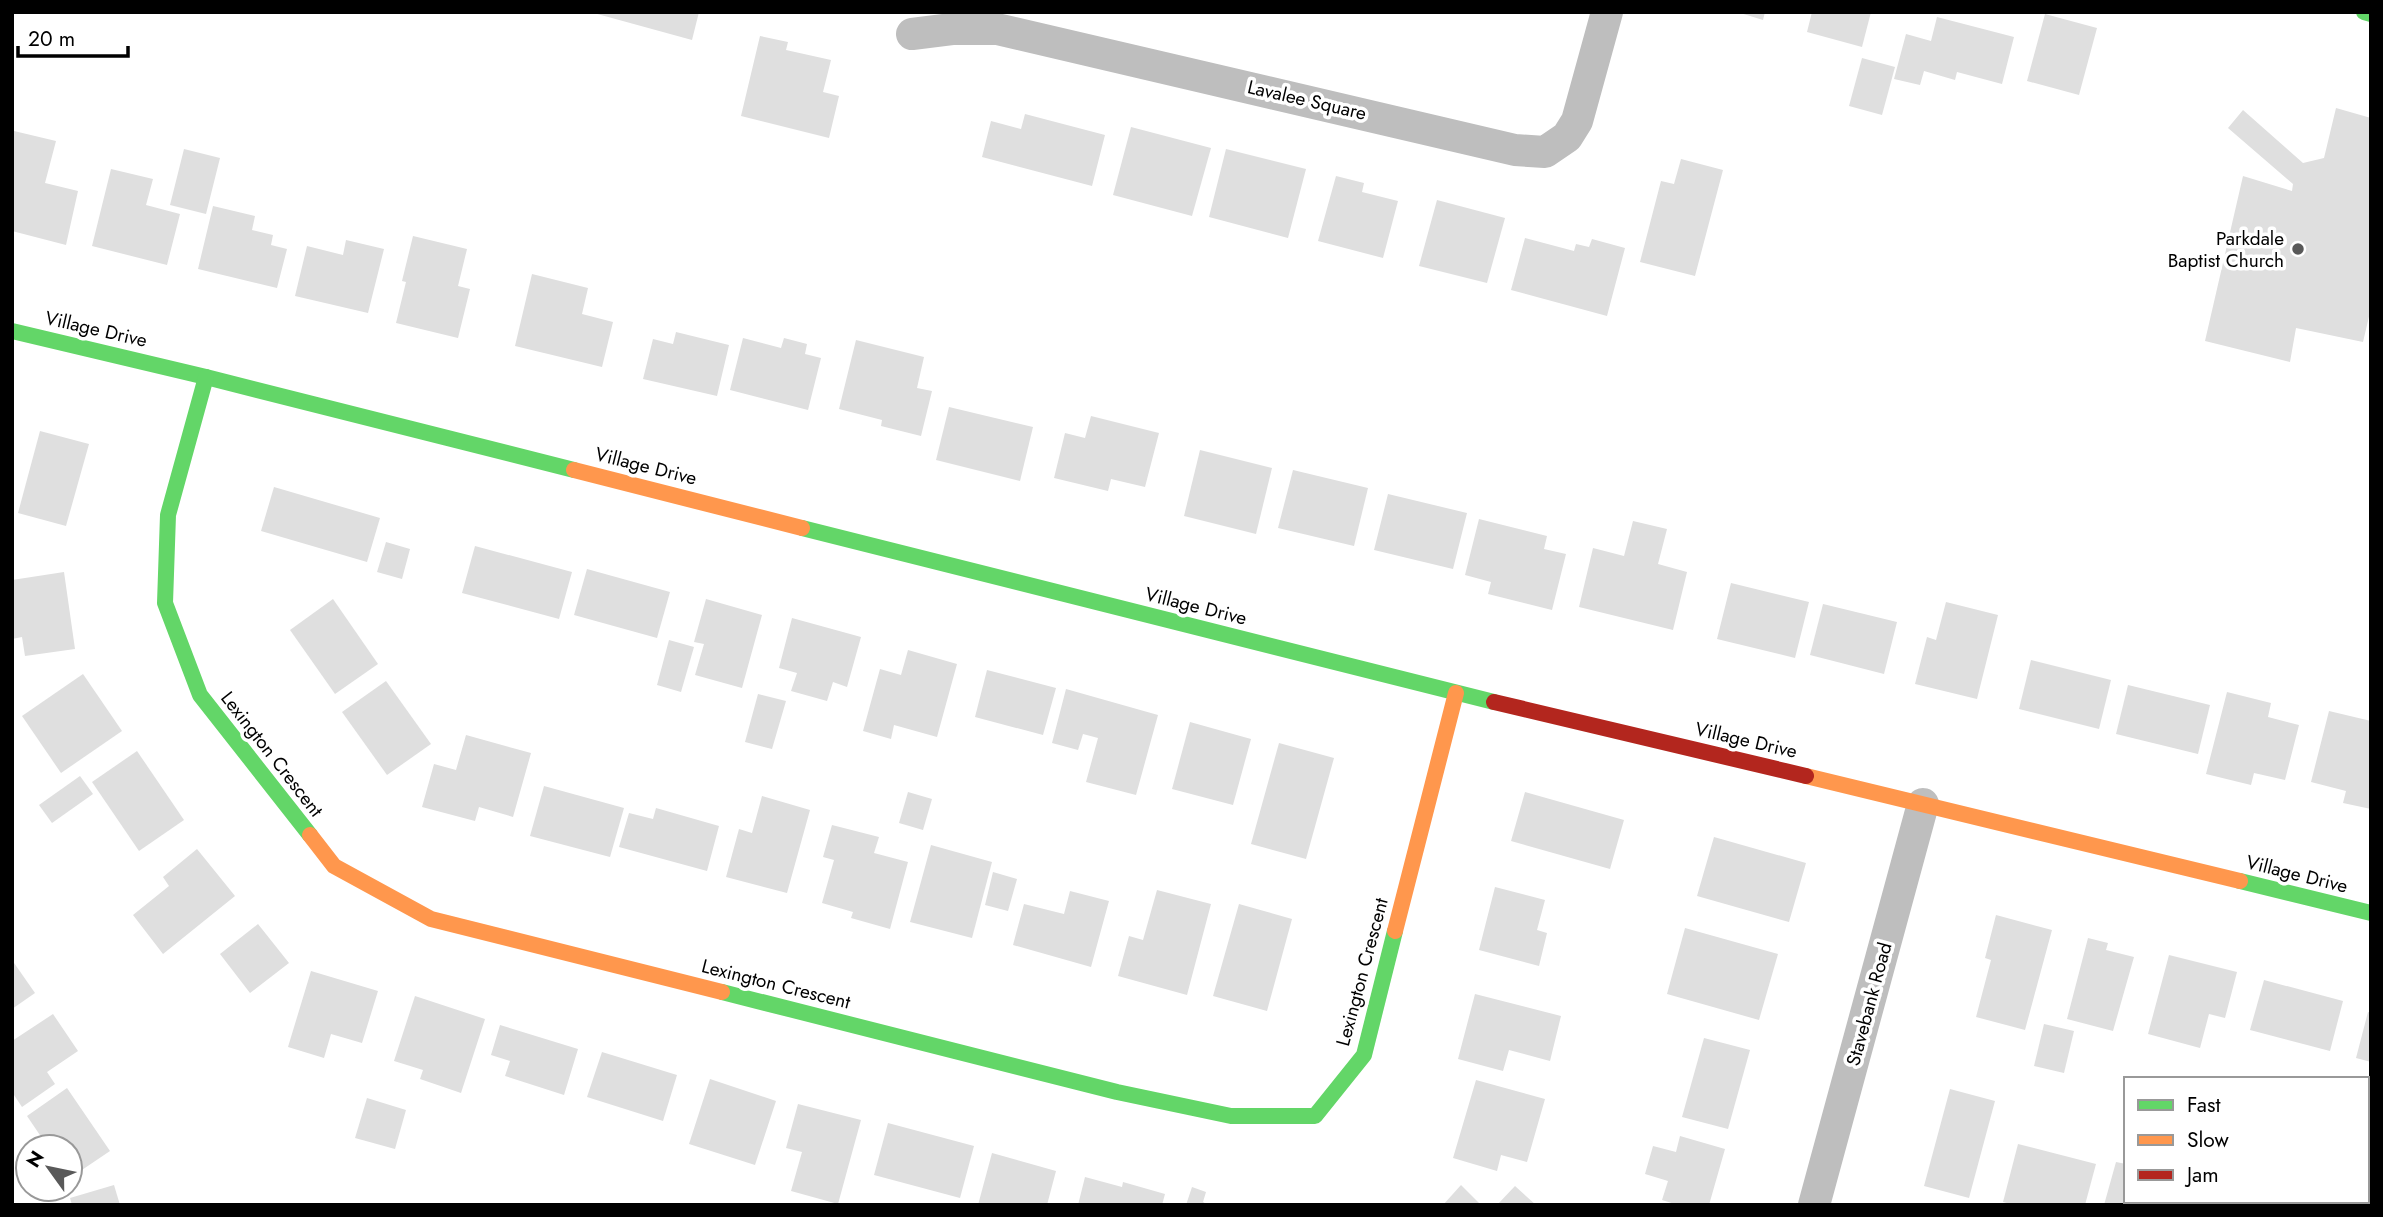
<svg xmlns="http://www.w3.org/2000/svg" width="2383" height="1217" font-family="Jost,sans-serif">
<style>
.building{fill:#dfdfdf}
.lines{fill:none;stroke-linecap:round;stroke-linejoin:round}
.street{stroke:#bebebe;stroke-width:32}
.fast{stroke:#63d668;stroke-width:16}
.slow{stroke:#ff974d;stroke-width:16}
.jam{stroke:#b3261e;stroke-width:16}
.poi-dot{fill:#595959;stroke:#fff;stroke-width:2.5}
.labels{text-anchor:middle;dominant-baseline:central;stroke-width:7;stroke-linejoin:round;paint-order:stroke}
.street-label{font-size:19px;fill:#000;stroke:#fff}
.poi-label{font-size:19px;fill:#000;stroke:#fff;text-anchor:end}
</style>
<rect width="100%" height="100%" fill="#fff"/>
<!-- building -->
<g class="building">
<path d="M590,12H699L692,40Z"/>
<path d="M1737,12H1765L1763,20Z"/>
<path d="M1812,12H1871L1862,47L1807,32Z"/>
<path d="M2045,14L2097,28L2079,95L2027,81Z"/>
<path d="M1937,17L2014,37L2002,84L1957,72L1955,80L1924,71L1920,85L1894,79L1906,34L1931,41Z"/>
<path d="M760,36L788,42L786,50L831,60L823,92L839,96L829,138L741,116Z"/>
<path d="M1862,58L1895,67L1882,115L1849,106Z"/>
<path d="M2336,108L2371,118V308L2363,342L2296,328L2290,362L2205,341L2243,176L2292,191L2293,184L2228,128L2243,110L2303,163L2324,158Z"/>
<path d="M1025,114L1105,135L1092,186L982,157L991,121L1021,129Z"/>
<path d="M1131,127L1211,148L1192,216L1113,195Z"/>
<path d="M14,131L56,141L45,183L78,191L66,245L12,231V139Z"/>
<path d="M184,149L220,158L206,214L170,205Z"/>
<path d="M1226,149L1306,169L1288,238L1209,217Z"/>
<path d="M1681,159L1723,170L1695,276L1640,262L1661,181L1674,184Z"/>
<path d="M111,169L153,179L146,205L180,214L167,265L92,246Z"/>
<path d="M1336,176L1364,183L1362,192L1398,201L1383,258L1318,241Z"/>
<path d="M1437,200L1505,218L1487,283L1419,266Z"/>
<path d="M213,206L255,216L252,230L273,235L271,245L287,249L277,288L198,269Z"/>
<path d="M413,236L467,249L458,286L470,289L458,338L396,323L406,282L402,281Z"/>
<path d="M1525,238L1574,251L1576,244L1589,247L1592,239L1625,248L1607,316L1511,290Z"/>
<path d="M346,240L384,249L368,313L295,296L307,246L343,255Z"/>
<path d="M532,274L588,288L582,314L613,322L602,367L515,346Z"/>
<path d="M676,332L729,345L717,396L643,379L653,339L673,344Z"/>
<path d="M743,338L781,348L784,338L807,344L805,354L821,358L808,410L730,390Z"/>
<path d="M856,340L924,357L917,388L932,391L921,436L881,426L882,420L839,409Z"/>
<path d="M949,407L1033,427L1020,481L936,460Z"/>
<path d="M1091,416L1159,433L1145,487L1111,479L1108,491L1054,478L1065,433L1085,438Z"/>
<path d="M40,431L89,444L66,526L18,513Z"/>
<path d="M1200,450L1272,468L1256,534L1184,516Z"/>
<path d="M1293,470L1368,488L1354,546L1278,528Z"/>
<path d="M274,487L380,518L367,562L261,531Z"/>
<path d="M1388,494L1467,513L1453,569L1374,550Z"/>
<path d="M1479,519L1547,536L1544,549L1566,554L1552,610L1488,594L1491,582L1465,575Z"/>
<path d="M1633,521L1667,529L1658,564L1687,572L1673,630L1579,607L1593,548L1624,556Z"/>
<path d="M386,542L410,549L402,579L377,572Z"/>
<path d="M475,546L572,572L559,619L462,593Z"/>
<path d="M587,569L670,592L657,638L574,615Z"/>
<path d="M64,572L75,649L25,656L22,637L12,639V580Z"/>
<path d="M1731,583L1809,602L1795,658L1717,639Z"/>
<path d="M333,599L378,664L335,694L290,630Z"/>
<path d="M706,599L762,615L742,688L695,675L704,644L694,642Z"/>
<path d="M1946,602L1998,615L1977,699L1915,684L1927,637L1936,640Z"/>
<path d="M1823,604L1897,622L1884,674L1810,655Z"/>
<path d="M792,618L861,637L847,687L833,682L827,701L791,691L797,673L779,668Z"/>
<path d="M669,640L694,647L681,692L657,685Z"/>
<path d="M908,650L957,664L937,737L894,725L891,739L863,731L880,669L901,675Z"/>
<path d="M2031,660L2111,680L2099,729L2019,709Z"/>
<path d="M987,670L1056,688L1043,735L975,717Z"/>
<path d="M83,674L122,731L61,773L22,716Z"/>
<path d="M386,681L431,744L387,775L342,712Z"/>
<path d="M2128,685L2210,705L2198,754L2116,734Z"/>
<path d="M1066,689L1158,715L1136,795L1086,782L1098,738L1083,734L1078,750L1052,743Z"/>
<path d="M2227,692L2271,703L2268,717L2299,725L2285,780L2254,773L2251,785L2206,774Z"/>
<path d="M758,694L786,701L772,749L745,742Z"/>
<path d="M2329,711L2371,721V809L2343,803L2346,791L2311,782Z"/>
<path d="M1190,722L1251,739L1233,805L1172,789Z"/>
<path d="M466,735L531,753L513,817L479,807L475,821L422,807L434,764L456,770Z"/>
<path d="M1279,743L1334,758L1306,859L1251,844Z"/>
<path d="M137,751L184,820L139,851L92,782Z"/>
<path d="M80,776L93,794L52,823L39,805Z"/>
<path d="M544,786L624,808L610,857L530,836Z"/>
<path d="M908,792L932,799L923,830L899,823Z"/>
<path d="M1525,792L1624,820L1610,869L1511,841Z"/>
<path d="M762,796L810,810L787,893L726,877L739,829L752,833Z"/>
<path d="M656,808L719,826L707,871L619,847L629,813L653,819Z"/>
<path d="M832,825L879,837L874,853L908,862L890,929L851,918L853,912L822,903L834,860L823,857Z"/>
<path d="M1714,837L1806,863L1789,922L1697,896Z"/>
<path d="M931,845L992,862L972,938L910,922Z"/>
<path d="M197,849L235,896L163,954L133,915L169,886L163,877Z"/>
<path d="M993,872L1017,879L1008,911L985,905Z"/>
<path d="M1495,887L1545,900L1537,930L1547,933L1539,966L1479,950Z"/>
<path d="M1157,890L1211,904L1187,995L1118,976L1129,936L1143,940Z"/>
<path d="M1070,891L1109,901L1091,967L1013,945L1024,904L1064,914Z"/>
<path d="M1239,904L1292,919L1267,1011L1213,996Z"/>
<path d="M1996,915L2052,930L2025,1030L1976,1017L1991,960L1985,958Z"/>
<path d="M258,924L289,963L250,993L220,954Z"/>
<path d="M1685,928L1778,954L1759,1020L1667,994Z"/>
<path d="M2088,938L2108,943L2106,950L2134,957L2113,1031L2067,1019Z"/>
<path d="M2169,955L2237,972L2225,1018L2209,1014L2200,1048L2148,1034Z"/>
<path d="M12,960L35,993L12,1009Z"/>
<path d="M311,971L378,991L362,1043L331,1034L324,1058L288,1047Z"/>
<path d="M2264,980L2343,1001L2330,1051L2250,1030Z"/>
<path d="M1475,994L1561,1016L1550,1061L1509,1050L1503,1071L1458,1059Z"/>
<path d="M415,996L485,1019L461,1093L420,1079L423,1070L394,1061Z"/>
<path d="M2368,1012L2371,1013V1062L2356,1058Z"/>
<path d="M53,1014L78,1051L47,1072L55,1084L22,1107L12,1092V1041Z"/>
<path d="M2044,1024L2074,1031L2064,1073L2034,1066Z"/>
<path d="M500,1025L578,1049L564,1095L505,1076L510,1061L491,1055Z"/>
<path d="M1704,1038L1750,1050L1728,1129L1682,1117Z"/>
<path d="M602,1052L677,1075L663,1121L587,1097Z"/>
<path d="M710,1079L776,1101L755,1165L689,1144Z"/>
<path d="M1476,1080L1545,1099L1527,1162L1501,1155L1497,1171L1453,1158Z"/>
<path d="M67,1088L110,1151L70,1178V1147H48L27,1116Z"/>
<path d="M1950,1089L1995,1101L1969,1198L1924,1186Z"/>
<path d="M367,1098L406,1110L395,1149L355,1138Z"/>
<path d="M798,1104L861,1120L838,1204L791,1191L802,1152L786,1148Z"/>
<path d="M888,1123L974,1146L960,1198L874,1175Z"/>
<path d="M1680,1136L1725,1149L1709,1205H1678L1662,1200L1668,1181L1645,1174L1653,1146L1676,1152Z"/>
<path d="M2018,1144L2096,1164L2085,1205H2014L2003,1202Z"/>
<path d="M992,1153L1056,1171L1047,1205H978Z"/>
<path d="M2116,1162L2126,1164V1201H2179L2178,1205H2104Z"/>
<path d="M1085,1177L1122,1187L1123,1182L1165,1194L1162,1205H1078Z"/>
<path d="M114,1185L120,1205H72L70,1198Z"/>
<path d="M1461,1185L1481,1205H1443Z"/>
<path d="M1515,1186L1536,1205H1497Z"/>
<path d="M1192,1187L1206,1192L1203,1202L1208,1205H1186Z"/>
<path d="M2228,1201H2284L2293,1204L2227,1205Z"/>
</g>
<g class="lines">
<!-- street -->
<g class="street">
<path d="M912,34L952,29H997L1515,150L1545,152L1567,137L1577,121L1607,12"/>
<path d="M1814,1205L1923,804"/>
</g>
<!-- fast -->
<g class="fast">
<path d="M2364,12L2371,14"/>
<path d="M12,331L206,377L574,470"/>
<path d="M206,377L168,515L165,603L200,695L310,835"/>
<path d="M802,528L1494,702"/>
<path d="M2240,881L2371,913"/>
<path d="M722,992L1117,1092L1231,1116H1315L1364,1055L1395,931"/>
</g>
<!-- slow -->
<g class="slow">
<path d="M574,470L802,528"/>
<path d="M1806,776L2240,881"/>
<path d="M310,835L334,866L431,919L722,992"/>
<path d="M1395,931L1456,693"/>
</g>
<!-- jam -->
<path class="jam" d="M1494,702L1806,776"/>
</g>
<!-- markers -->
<circle class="poi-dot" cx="2298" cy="249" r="7"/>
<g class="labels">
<!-- street labels -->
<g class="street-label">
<text transform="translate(1307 100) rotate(13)">Lavalee Square</text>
<text transform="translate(96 329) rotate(13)">Village Drive</text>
<text transform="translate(646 466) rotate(14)">Village Drive</text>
<text transform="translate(1196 606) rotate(14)">Village Drive</text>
<text transform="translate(1746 740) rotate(13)">Village Drive</text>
<text transform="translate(272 754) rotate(52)">Lexington Crescent</text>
<text transform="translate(2297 874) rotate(14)">Village Drive</text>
<text transform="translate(1362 972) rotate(-75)">Lexington Crescent</text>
<text transform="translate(776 984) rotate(14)">Lexington Crescent</text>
<text transform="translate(1869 1004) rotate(-75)">Stavebank Road</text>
</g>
<!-- poi labels -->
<g class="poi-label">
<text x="2284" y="238">Parkdale<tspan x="2284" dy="22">Baptist Church</tspan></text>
</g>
</g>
<!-- border -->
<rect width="2383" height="1217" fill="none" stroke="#000000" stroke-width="28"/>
<!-- legend -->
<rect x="2124" y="1077" width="245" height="126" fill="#ffffff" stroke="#999999" stroke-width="2"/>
<rect x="2138" y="1100" width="35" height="10" fill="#63d668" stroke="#999999" stroke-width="2"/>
<text x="2187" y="1112" font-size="21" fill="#000000">Fast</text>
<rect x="2138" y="1135" width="35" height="10" fill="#ff974d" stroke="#999999" stroke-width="2"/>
<text x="2187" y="1147" font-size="21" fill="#000000">Slow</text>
<rect x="2138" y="1170" width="35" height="10" fill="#b3261e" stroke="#999999" stroke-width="2"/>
<text x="2187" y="1182" font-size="21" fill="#000000">Jam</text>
<!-- north arrow -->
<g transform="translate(49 1168) rotate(303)"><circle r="33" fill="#ffffff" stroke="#999999" stroke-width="2"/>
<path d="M0-5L12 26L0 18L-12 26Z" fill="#595959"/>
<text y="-10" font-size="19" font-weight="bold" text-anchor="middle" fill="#000000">N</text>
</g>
<!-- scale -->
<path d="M18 46v10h110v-10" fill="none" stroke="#000000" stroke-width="3.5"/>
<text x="28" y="46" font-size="21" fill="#000000" stroke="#ffffff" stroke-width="5" paint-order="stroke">20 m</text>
</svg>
